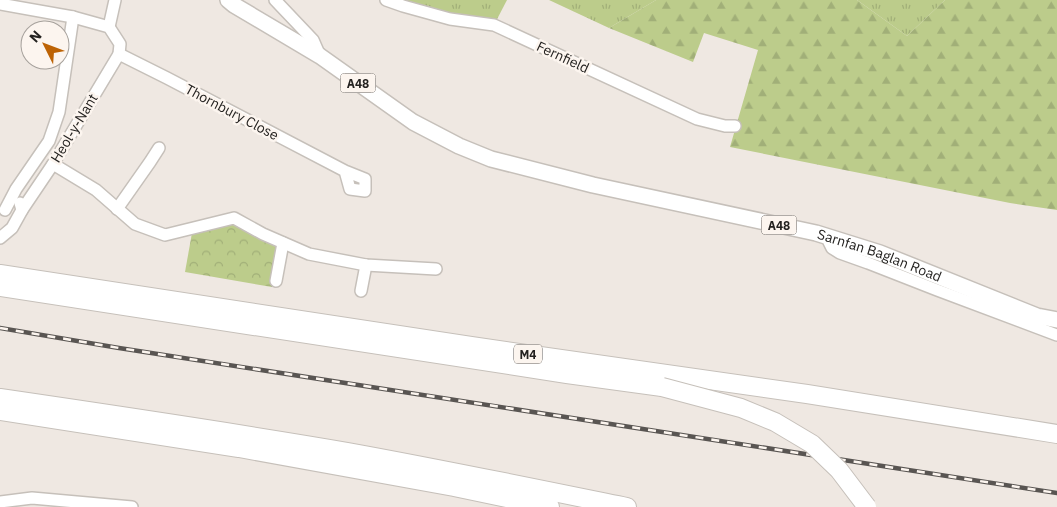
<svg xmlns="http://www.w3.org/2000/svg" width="1057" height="507" font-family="'IBM Plex Sans',sans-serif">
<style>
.grass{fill:url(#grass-tufts)}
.forest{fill:url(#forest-firs)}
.park{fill:url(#park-crowns)}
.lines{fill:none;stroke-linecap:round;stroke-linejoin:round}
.minor-casing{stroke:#c6c0ba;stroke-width:14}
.major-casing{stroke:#c6c0ba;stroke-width:18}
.highway-casing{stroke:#c6c0ba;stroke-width:20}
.minor{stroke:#fff;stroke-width:11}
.major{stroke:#fff;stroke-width:15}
.highway{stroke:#fff;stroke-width:18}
.rail-casing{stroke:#595552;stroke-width:4.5}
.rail{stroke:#fcf5ef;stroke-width:2.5;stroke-dasharray:8;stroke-linecap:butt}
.highway-bridge-casing{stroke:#c6c0ba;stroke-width:20;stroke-linecap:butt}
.highway-bridge{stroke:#fff;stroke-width:18}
.labels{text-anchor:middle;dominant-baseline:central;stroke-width:5;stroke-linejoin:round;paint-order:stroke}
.shield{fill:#fcf5ef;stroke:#65615e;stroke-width:1}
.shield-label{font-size:12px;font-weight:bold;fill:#242220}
.street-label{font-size:14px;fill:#242220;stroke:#fcf5ef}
</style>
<defs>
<pattern id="grass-tufts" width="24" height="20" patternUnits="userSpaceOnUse" patternTransform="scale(1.25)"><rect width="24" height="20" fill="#bccc8b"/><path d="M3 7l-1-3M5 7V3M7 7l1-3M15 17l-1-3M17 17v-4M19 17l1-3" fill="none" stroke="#a1af78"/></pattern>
<pattern id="forest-firs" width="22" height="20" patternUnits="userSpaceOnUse" patternTransform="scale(1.25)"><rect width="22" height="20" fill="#bccc8b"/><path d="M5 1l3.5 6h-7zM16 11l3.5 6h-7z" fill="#a1af78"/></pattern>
<pattern id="park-crowns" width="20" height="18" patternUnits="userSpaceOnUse" patternTransform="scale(1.25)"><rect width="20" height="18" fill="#bccc8b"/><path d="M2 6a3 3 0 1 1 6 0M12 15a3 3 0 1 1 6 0" fill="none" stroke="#a1af78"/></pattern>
</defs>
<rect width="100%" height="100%" fill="#efe8e2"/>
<!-- grass -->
<g class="grass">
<path d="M388,0H507L494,25Z"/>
<path d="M549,0H656L609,28Z"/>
<path d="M857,0H945L907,36Z"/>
</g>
<!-- forest -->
<path class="forest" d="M656,0H857L907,36L945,0H1057V210L1010,203L730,147L758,50L704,33L693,62L609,28Z"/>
<!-- park -->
<path class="park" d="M228,222L279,246L272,287L185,272L192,233Z"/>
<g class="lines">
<!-- minor casing -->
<g class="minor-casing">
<g id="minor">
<path d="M275,0L313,40L320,56"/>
<path d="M386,0L403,6L450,19L494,25L697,119L725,126H735"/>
<path d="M0,4L73,17L109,27L120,44L119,54L53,164L22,210"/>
<path d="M109,27L115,0"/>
<path d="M119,54L167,78L345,171L365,179V191L350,189L345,171"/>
<path d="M53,164L96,190L135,224L165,235L234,218L263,234L309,254L366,265L436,269"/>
<path d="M117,209L150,162L159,148"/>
<path d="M5,210L16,189L49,141L59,112L73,17"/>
<path d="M830,237L829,242L832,248L840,253L868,263L937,290L1057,335"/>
<path d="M0,238L12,228L22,210L20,203"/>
<path d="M276,281L283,243"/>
<path d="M361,291L366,265"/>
<path d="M0,502L32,498L132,507"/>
</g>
</g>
<!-- major casing -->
<g class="major-casing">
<g id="major">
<path id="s1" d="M228,0L234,5L320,56L413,122L459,146L491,159L593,185L816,233L880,253L1037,316L1057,320"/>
</g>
</g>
<!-- highway casing -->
<g class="highway-casing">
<g id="highway">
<path d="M0,274L471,346L807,394L1057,434"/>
<path d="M0,287L567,374L662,387"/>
<path d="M0,398C116,415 232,432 348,452C442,469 534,488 627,507"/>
<path d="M0,411L239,448L454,487L550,507"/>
</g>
</g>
<!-- minor -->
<use href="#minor" class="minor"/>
<!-- major -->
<use href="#major" class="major"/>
<!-- highway -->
<use href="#highway" class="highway"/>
<!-- rail casing -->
<g class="rail-casing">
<path id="rail" d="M0,328L119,348L1057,493"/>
</g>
<!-- rail -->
<use href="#rail" class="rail"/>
<!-- highway-bridge casing -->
<g class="highway-bridge-casing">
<path id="highway-bridge" d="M662,387L741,408L775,422L812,444L839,470L867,507"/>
</g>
<!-- highway-bridge -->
<use href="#highway-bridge" class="highway-bridge"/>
</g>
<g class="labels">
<!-- shield labels -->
<g class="shield">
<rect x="340.5" y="73.5" width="35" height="19" rx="4"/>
<rect x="761.5" y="215.5" width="35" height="19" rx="4"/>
<rect x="514" y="344.5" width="28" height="19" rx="4"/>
</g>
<g class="shield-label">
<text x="358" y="83">A48</text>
<text x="779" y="225">A48</text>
<text x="528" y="354">M4</text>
</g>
<!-- street labels -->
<g class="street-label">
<text transform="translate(563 57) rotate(25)">Fernfield</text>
<text transform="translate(232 112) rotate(28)">Thornbury Close</text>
<text transform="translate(74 128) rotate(-59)">Heol-y-Nant</text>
<text stroke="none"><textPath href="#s1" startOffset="709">Sarnfan Baglan Road</textPath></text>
</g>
</g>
<!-- north arrow -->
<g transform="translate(45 45) rotate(312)"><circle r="24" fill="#fcf5ef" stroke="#a6a19c"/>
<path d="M0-4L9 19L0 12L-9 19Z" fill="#bd6305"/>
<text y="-8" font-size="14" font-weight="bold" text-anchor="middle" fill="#242220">N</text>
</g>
</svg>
